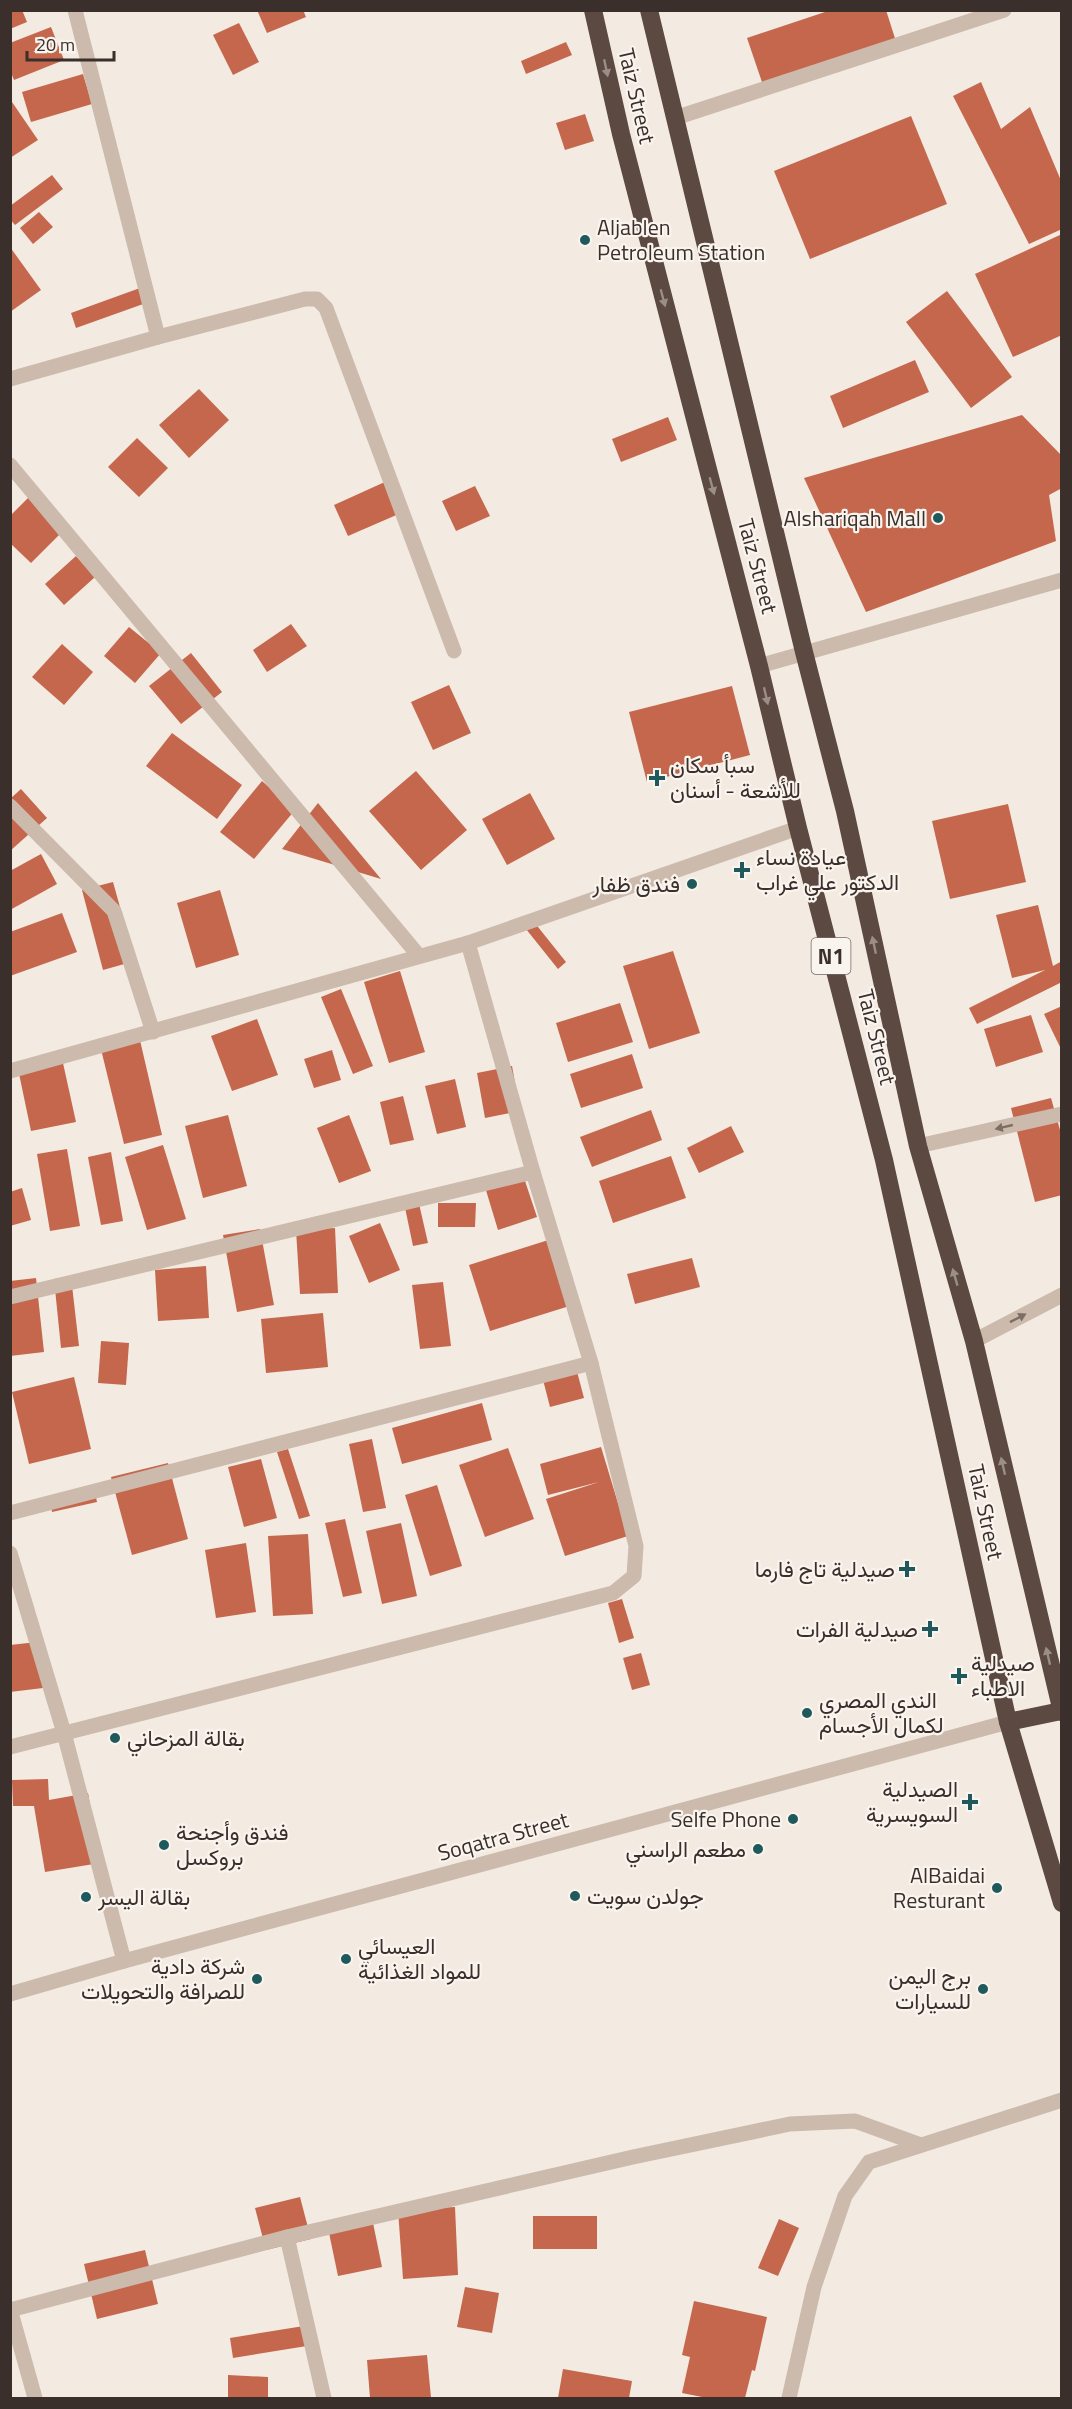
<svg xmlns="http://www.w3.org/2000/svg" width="1072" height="2409" font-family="'Titillium Web',Vazirmatn,sans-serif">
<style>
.building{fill:#c5674d}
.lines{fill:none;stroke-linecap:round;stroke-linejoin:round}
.minor{stroke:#ccbaac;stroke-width:15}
.highway{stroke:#5b4942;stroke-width:18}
.oneway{fill:#9b8d87}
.oneway2{fill:#7c6e65}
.poi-dot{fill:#20595c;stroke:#faf4ee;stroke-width:2}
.labels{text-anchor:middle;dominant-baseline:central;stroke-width:4.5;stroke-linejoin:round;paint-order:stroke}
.shield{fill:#faf4ee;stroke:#746a66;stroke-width:1.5}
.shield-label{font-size:21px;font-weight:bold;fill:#3a2f2b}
.street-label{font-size:22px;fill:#3a2f2b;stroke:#faf4ee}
.poi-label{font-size:22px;fill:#3a2f2b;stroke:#faf4ee;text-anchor:start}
</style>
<rect width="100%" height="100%" fill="#f3eae1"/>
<!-- building -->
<g class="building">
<path d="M10,10H22L27,22L10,29Z"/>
<path d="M257,10H303L306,17L267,33Z"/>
<path d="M831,10H886L899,51L766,94L747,38Z"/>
<path d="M239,23L259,62L233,75L213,35Z"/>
<path d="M51,27L64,60L14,80L10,70V43Z"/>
<path d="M566,42L572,55L526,74L521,61Z"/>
<path d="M83,74L92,104L31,122L22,92Z"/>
<path d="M981,82L1001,129L1030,107L1062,183V229L1029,244L953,96Z"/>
<path d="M12,102L38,140L10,158V103Z"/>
<path d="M585,114L594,141L565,150L556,123Z"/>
<path d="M911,116L947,204L810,259L774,171Z"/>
<path d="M52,175L63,189L15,225L10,219V206Z"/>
<path d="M39,212L53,227L33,244L20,228Z"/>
<path d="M1062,234V335L1013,357L975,274Z"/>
<path d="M10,247L41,290L10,312Z"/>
<path d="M140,288L146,303L76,328L71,313Z"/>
<path d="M947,291L1012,377L971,408L906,322Z"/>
<path d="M915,360L929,392L843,428L830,396Z"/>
<path d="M199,389L229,420L189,458L159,425Z"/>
<path d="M1022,415L1062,456V488L1049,495L1056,541L866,612L804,478Z"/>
<path d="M668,417L677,440L621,462L612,439Z"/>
<path d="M137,438L168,468L139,497L108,467Z"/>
<path d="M387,481L401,513L348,536L334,505Z"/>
<path d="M475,486L490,516L456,531L442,501Z"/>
<path d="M32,494L66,528L31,563L10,543V516Z"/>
<path d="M76,556L95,577L64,605L45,584Z"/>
<path d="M291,624L307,646L267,672L253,650Z"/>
<path d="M129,627L161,653L135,683L104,656Z"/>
<path d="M62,644L93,672L64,705L32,677Z"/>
<path d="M191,653L222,692L181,724L149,686Z"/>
<path d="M449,685L471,733L433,750L411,702Z"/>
<path d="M732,686L750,755L647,782L629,712Z"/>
<path d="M172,733L242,785L217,819L146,766Z"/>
<path d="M416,771L467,830L421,870L369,811Z"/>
<path d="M262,781L295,810L254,859L220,832Z"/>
<path d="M21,789L47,818L10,851V799Z"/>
<path d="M530,793L555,839L507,865L482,819Z"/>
<path d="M318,803L381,879L282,849Z"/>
<path d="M1008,804L1026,882L950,899L932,821Z"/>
<path d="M41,854L57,884L10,910V871Z"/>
<path d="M113,882L135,961L103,970L82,890Z"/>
<path d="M220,890L239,955L196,968L177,903Z"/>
<path d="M1038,905L1053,966L1062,961V982L977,1024L969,1008L1045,970L1012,978L996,915Z"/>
<path d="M62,913L77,952L10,976V932Z"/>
<path d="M530,917L566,962L558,969L522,924Z"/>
<path d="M673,951L700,1033L649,1049L623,966Z"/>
<path d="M400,971L425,1052L389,1063L364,982Z"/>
<path d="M341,989L373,1066L353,1074L321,997Z"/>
<path d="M620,1003L633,1042L568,1062L556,1023Z"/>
<path d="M1062,1006V1051L1044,1014Z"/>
<path d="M1031,1015L1043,1052L996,1067L984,1029Z"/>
<path d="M257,1019L278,1075L232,1091L211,1036Z"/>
<path d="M139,1036L162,1135L124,1144L100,1045Z"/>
<path d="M332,1050L341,1080L314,1088L304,1059Z"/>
<path d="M61,1054L76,1122L31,1131L17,1064Z"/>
<path d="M632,1054L643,1088L581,1108L570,1074Z"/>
<path d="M512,1066L520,1111L485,1118L477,1073Z"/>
<path d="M455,1079L466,1127L437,1134L425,1086Z"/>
<path d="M403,1096L414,1140L390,1145L380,1102Z"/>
<path d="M1051,1098L1062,1137V1195L1035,1202L1011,1108Z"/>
<path d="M651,1110L662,1140L592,1167L580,1137Z"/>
<path d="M228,1115L247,1186L203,1198L185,1126Z"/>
<path d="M349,1115L371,1171L339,1183L317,1128Z"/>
<path d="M731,1126L744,1152L699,1173L687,1148Z"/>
<path d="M163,1145L186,1219L147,1230L125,1157Z"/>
<path d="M67,1149L80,1226L50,1231L37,1154Z"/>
<path d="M111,1152L123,1221L101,1225L88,1157Z"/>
<path d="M671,1156L686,1198L613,1223L599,1181Z"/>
<path d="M523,1175L537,1217L498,1230L485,1187Z"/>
<path d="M22,1188L31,1220L10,1226V1192Z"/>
<path d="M417,1195L428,1243L413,1246L403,1198Z"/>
<path d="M438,1203H476L475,1227H438Z"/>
<path d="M380,1223L400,1270L369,1283L349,1236Z"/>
<path d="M335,1228L338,1293L300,1294L296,1230Z"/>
<path d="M260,1229L274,1305L237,1312L223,1235Z"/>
<path d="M558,1237L579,1303L490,1331L469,1265Z"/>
<path d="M692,1258L700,1287L635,1304L627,1274Z"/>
<path d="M206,1266L209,1318L158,1321L155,1270Z"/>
<path d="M71,1277L79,1346L61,1348L54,1279Z"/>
<path d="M36,1278L44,1352L10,1356V1281Z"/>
<path d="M443,1282L451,1346L420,1349L412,1285Z"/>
<path d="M323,1313L328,1367L266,1373L261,1319Z"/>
<path d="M101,1341L129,1343L126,1385L98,1383Z"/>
<path d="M575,1364L584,1398L550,1407L541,1372Z"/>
<path d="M74,1377L91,1449L29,1464L12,1392Z"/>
<path d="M482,1403L492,1440L402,1464L392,1428Z"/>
<path d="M372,1439L386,1508L363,1512L349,1444Z"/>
<path d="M601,1447L628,1536L565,1556L546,1499L599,1482L548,1495L540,1464Z"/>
<path d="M508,1448L534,1519L485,1537L459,1465Z"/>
<path d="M288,1449L310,1516L299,1519L277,1452Z"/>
<path d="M261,1459L277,1518L244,1527L228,1467Z"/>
<path d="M168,1463L188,1539L132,1555L111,1477Z"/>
<path d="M437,1485L462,1566L430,1576L405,1495Z"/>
<path d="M94,1488L97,1502L52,1512L49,1497Z"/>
<path d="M345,1519L362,1593L343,1597L325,1523Z"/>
<path d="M401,1523L417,1596L382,1604L366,1531Z"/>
<path d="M308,1534L313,1614L273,1616L268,1536Z"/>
<path d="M246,1543L256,1612L216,1618L205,1550Z"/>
<path d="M622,1599L634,1638L619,1643L608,1603Z"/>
<path d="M37,1642L43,1688L10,1692V1645Z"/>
<path d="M641,1653L650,1685L632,1690L623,1658Z"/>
<path d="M48,1779L49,1800L88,1793L100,1863L45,1872L34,1806H13L12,1780Z"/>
<path d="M300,2197L311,2239L266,2250L255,2208Z"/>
<path d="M455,2207L458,2275L403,2279L398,2210Z"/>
<rect x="533" y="2216" width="64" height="33"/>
<path d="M372,2218L382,2267L338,2276L328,2228Z"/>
<path d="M779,2219L799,2228L778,2276L758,2268Z"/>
<path d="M145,2250L158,2304L97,2319L84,2264Z"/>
<path d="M465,2287L499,2293L492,2333L457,2327Z"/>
<path d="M694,2301L767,2317L755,2371L752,2370L745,2398H707L682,2393L690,2357L682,2355Z"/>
<path d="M310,2325L313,2345L233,2358L230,2338Z"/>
<path d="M427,2355L431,2398H370L367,2360Z"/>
<path d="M563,2369L632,2381L629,2398H558Z"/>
<path d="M228,2375L268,2377V2398H228Z"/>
</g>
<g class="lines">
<!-- minor -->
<g class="minor">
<path d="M75,10L158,337"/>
<path d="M675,118L1004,10"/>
<path d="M10,379L158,337L305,299H317L326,308L454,651"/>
<path d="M10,465L419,956"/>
<path d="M759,666L1062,580"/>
<path d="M10,806L114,911L153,1032"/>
<path d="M10,1071L468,943L798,828"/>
<path d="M918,1146L1062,1114"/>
<path d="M10,1297L533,1172"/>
<path d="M974,1341L1062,1295"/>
<path d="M10,1513L591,1363"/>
<path d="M10,1553L64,1733L124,1961"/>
<path d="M10,1747L613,1593L634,1576L636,1546L591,1363L533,1172L468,943"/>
<path d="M10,1994L124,1961L1008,1722"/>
<path d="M287,2237L324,2398"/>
<path d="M10,2309L35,2398"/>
<path d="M10,2310L287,2237L633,2157L790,2124L855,2121L921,2145"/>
<path d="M789,2398L814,2287L845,2196L869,2162L1062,2100"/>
</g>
<!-- highway -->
<g class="highway">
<path d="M593,10L621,134L759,666L798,828L884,1160L1008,1722L1062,1903"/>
<path d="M649,10L804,652L845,811L918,1146L974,1341L1062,1712"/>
<path d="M1008,1722L1061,1711"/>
</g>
</g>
<!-- one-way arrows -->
<defs><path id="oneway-solid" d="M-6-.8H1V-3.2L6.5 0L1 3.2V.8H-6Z" transform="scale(1.5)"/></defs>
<g class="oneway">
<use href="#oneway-solid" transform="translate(606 68) rotate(78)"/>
<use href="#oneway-solid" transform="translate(663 298) rotate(75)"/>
<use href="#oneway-solid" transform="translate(712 486) rotate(75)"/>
<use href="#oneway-solid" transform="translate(766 696) rotate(77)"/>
<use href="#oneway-solid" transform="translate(874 945) rotate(-102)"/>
<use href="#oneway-solid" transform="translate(955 1277) rotate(-106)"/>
<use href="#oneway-solid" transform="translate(1003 1466) rotate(-103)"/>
<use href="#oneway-solid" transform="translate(1048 1656) rotate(-103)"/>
</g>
<g class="oneway2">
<use href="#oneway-solid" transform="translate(1004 1127) rotate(167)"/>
<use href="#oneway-solid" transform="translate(1018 1318) rotate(-27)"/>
</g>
<!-- markers -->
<g class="poi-dot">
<circle cx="585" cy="240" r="6"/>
<circle cx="938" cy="518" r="6"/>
<path d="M654 769h6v6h6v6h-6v6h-6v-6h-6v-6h6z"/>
<path d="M739 861h6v6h6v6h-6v6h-6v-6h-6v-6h6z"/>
<circle cx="692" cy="884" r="6"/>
<path d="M904 1560h6v6h6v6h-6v6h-6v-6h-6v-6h6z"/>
<path d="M927 1620h6v6h6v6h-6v6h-6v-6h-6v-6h6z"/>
<path d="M956 1667h6v6h6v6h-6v6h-6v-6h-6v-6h6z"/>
<circle cx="807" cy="1713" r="6"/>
<circle cx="115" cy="1738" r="6"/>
<path d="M967 1793h6v6h6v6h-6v6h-6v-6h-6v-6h6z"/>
<circle cx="793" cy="1819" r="6"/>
<circle cx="164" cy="1845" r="6"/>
<circle cx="758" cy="1849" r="6"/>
<circle cx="997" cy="1888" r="6"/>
<circle cx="575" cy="1896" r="6"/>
<circle cx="86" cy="1897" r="6"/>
<circle cx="346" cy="1959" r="6"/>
<circle cx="257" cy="1979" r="6"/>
<circle cx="983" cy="1989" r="6"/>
</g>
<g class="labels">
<!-- shield labels -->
<rect class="shield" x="811.5" y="938" width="39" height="36" rx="4.5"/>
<g class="shield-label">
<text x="831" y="956">N1</text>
</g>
<!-- street labels -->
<g class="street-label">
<text transform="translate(637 96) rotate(77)">Taiz Street</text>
<text transform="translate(758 566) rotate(75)">Taiz Street</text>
<text transform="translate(877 1037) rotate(76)">Taiz Street</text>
<text transform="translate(986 1512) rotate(78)">Taiz Street</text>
<text transform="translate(503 1836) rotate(-15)">Soqatra Street</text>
</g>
<!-- poi labels -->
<g class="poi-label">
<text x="597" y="227">Aljablen<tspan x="597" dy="25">Petroleum Station</tspan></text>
<text x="926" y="518" text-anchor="end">Alshariqah Mall</text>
<text x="670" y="765">سبأ سكان<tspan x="670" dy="25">للأشعة - أسنان</tspan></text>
<text x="756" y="857">عيادة نساء<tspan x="756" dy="25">الدكتور علي غراب</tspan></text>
<text x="680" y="884" text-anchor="end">فندق ظفار</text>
<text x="895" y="1569" text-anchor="end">صيدلية تاج فارما</text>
<text x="918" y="1629" text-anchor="end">صيدلية الفرات</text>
<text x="971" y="1663">صيدلية<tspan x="971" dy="25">الاطباء</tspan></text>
<text x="819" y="1700">الندي المصري<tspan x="819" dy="25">لكمال الأجسام</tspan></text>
<text x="127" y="1738">بقالة المزحاني</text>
<text x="958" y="1789" text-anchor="end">الصيدلية<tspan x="958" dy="25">السويسرية</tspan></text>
<text x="781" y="1819" text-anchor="end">Selfe Phone</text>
<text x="176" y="1832">فندق وأجنحة<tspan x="176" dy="25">بروكسل</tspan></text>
<text x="746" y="1849" text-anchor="end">مطعم الراسني</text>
<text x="985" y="1875" text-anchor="end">AlBaidai<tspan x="985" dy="25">Resturant</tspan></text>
<text x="587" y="1896">جولدن سويت</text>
<text x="98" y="1897">بقالة اليسر</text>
<text x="358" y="1946">العيسائي<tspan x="358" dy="25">للمواد الغذائية</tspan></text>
<text x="245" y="1966" text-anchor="end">شركة دادية<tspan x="245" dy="25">للصرافة والتحويلات</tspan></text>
<text x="971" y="1976" text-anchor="end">برج اليمن<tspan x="971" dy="25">للسيارات</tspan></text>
</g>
</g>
<!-- border -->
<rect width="1072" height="2409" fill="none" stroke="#3a2f2b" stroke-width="24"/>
<!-- scale -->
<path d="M27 51v9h87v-9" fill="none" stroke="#3a2f2b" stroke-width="3"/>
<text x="36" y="51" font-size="18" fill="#3a2f2b" stroke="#faf4ee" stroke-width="4.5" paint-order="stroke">20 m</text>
</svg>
